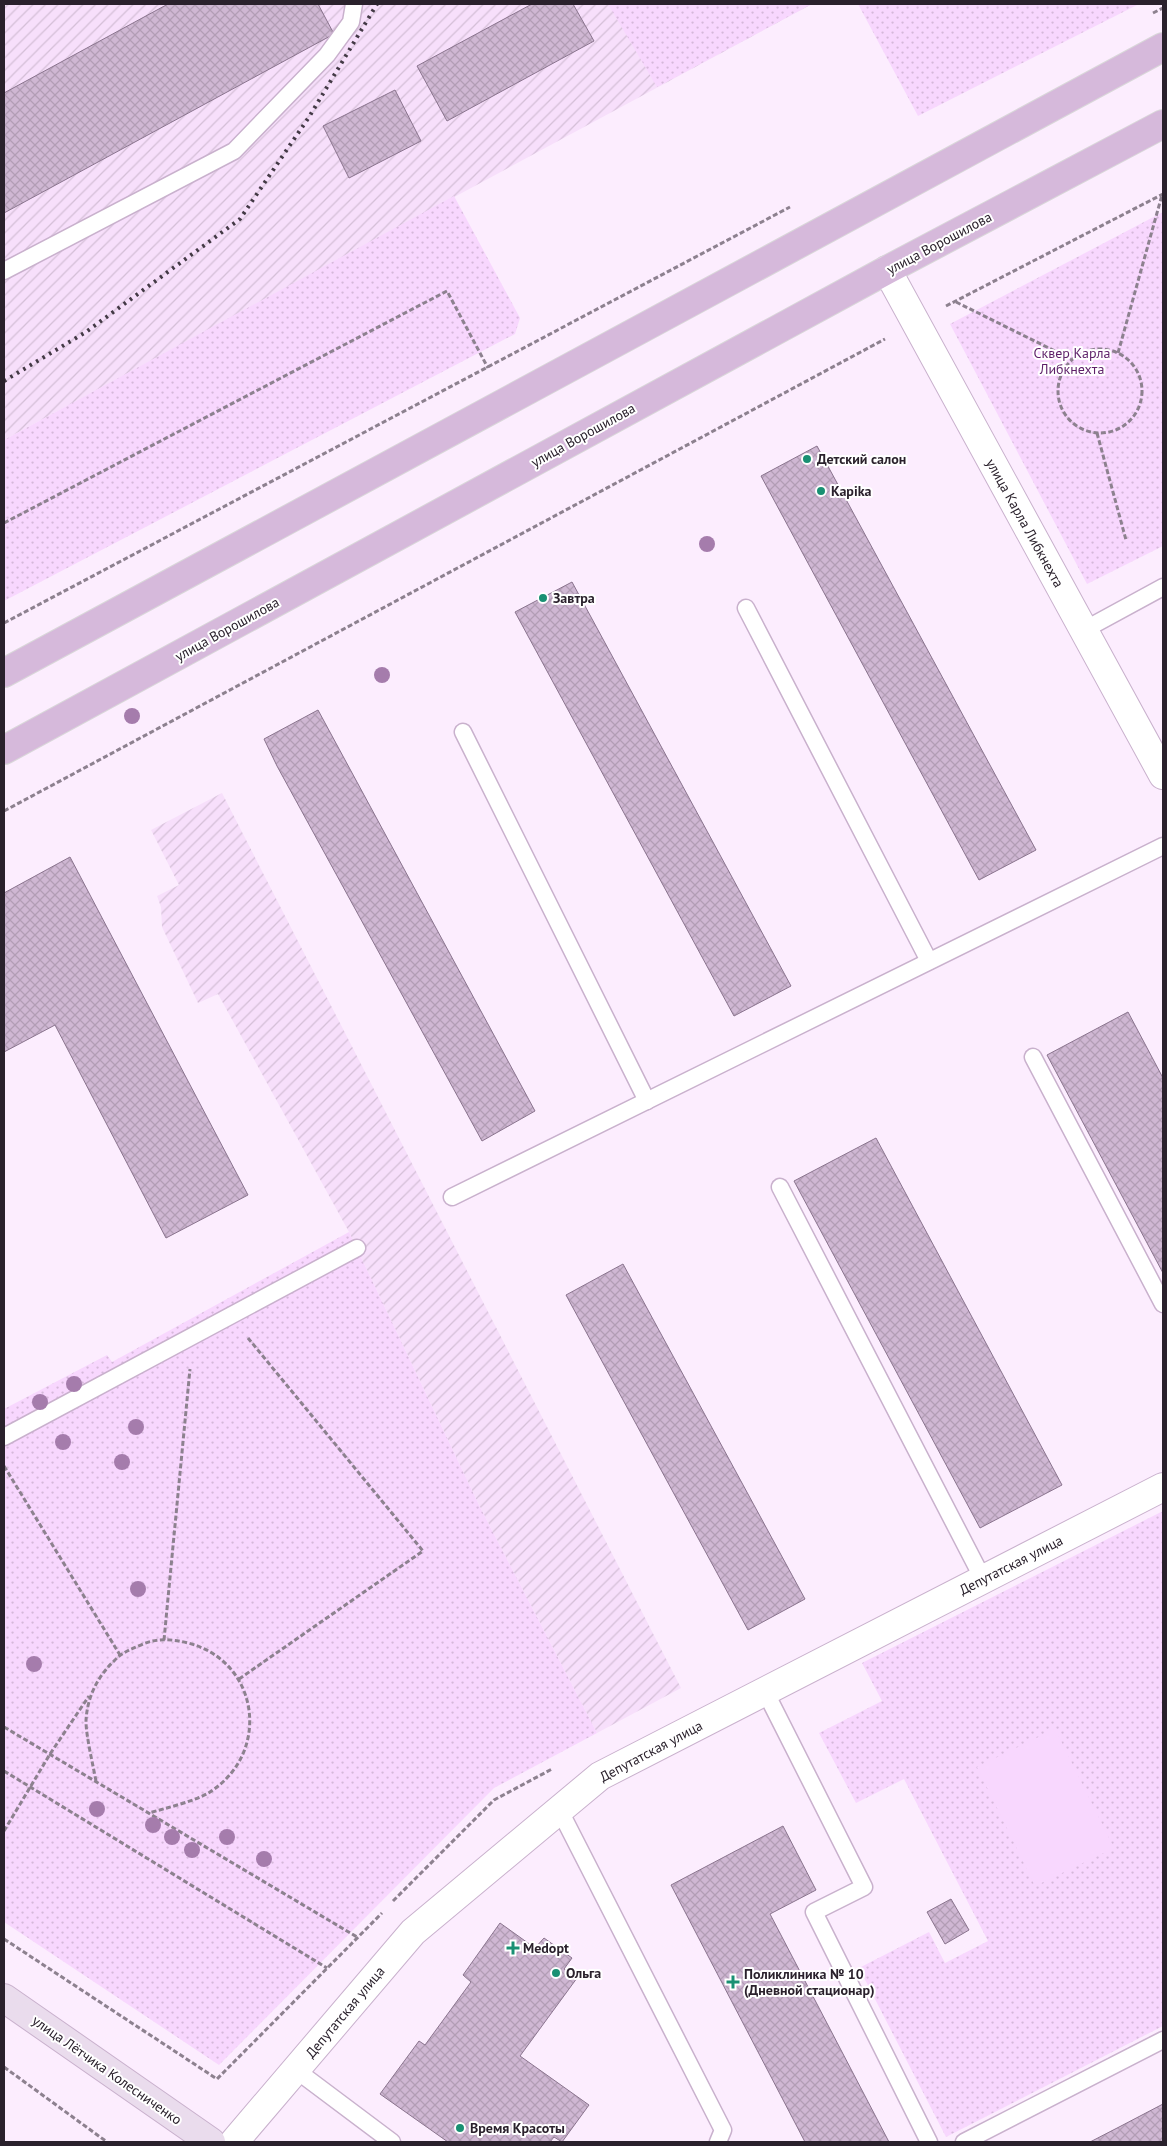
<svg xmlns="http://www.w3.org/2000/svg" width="1167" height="2146" font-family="'PT Sans',sans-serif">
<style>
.industrial{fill:url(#industrial-furrows)}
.park{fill:url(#park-dots)}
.garden{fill:#f8d7fe}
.building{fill:url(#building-cross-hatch);stroke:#8a748e}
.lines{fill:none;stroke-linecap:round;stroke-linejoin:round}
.lane-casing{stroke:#c9b1cd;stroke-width:19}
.street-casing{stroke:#c9b1cd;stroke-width:30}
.secondary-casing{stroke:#c9b1cd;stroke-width:30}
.primary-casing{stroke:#d9d7d9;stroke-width:30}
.path{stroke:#8d818f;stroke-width:3;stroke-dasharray:5 2.5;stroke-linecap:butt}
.lane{stroke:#fff;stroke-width:16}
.street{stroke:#fff;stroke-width:28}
.secondary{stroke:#eadced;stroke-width:28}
.primary{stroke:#d6b9db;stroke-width:28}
.rail{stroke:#433945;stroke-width:4;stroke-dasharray:2.5 5;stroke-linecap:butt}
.tree{fill:#a57cac}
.poi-dot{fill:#199073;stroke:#fff;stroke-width:2}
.labels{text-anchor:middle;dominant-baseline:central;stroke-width:4;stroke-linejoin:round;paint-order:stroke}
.street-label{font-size:14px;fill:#2a212c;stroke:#fff}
.park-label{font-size:14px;fill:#5d1f68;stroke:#fff}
.poi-label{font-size:14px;font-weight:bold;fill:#2a212c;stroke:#fff;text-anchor:start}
</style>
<defs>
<pattern id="industrial-furrows" width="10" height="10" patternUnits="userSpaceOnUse" patternTransform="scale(1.25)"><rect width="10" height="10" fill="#f7dffb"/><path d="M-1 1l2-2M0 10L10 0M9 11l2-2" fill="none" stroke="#d4bfd7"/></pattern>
<pattern id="park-dots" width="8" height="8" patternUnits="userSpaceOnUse" patternTransform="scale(1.25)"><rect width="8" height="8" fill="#f8d7fe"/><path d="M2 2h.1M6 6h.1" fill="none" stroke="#d5b8da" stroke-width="1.8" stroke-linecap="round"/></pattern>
<pattern id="building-cross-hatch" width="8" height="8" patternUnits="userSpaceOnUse" patternTransform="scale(1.25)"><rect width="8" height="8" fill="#cfb7d3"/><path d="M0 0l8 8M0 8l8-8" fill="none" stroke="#b29db5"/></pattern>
</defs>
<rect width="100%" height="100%" fill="#fcedfe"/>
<!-- industrial -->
<g class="industrial">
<path d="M4,4H812L4,440Z"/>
<path d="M222,793L681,1688L597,1733L480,1507L349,1232L218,994L198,1003L162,927L161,907L157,896L179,885L151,830Z"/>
</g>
<!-- park -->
<g class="park">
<path d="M608,4H812L657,87Z"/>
<path d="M858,4H1139L918,116Z"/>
<path d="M454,196L520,318L515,334L4,601V440Z"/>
<path d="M1163,212V546L1087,584L950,324Z"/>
<path d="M349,1232L480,1507L597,1733L494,1788L219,2065L4,1922V1409L107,1355L112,1362Z"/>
<path d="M1163,1511V2026L946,2137L859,1968L929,1932L945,1963L988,1941L904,1779L856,1803L819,1733L882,1701L862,1663Z"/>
</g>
<!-- garden -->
<path class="garden" d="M1055,1729L1114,1848L1035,1886L977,1767Z"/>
<!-- building -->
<g class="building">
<path d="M168,4H318L334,34L4,213V93Z"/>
<path d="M532,4H573L594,41L447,121L417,66Z"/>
<path d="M395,90L421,141L349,178L323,126Z"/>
<path d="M817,446L1036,850L979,880L761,476Z"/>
<path d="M572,582L791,986L734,1016L515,612Z"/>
<path d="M318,710L535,1111L482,1141L277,766L264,739Z"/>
<path d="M70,857L248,1195L166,1238L55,1025L4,1052V893Z"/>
<path d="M1128,1012L1163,1078V1273L1047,1055Z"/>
<path d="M876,1138L1062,1485L980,1528L794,1181Z"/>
<path d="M623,1264L805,1599L748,1630L566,1295Z"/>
<path d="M783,1826L816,1890L770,1914L889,2142H805L671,1885Z"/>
<path d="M951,1899L969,1930L945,1944L927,1912Z"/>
<path d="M500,1923L535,1948L544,1938L572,1958L564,1969L577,1978L520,2056L589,2105L562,2142L554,2137L550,2142H448L380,2094L419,2041L425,2045L471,1982L463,1975Z"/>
<path d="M1163,2104V2142H1090L1121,2126Z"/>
</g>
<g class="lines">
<!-- lane casing -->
<g class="lane-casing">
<g id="lane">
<path d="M4,271L234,151L327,55L351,22L354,4"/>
<path d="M746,608L929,961"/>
<path d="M1084,630L1163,587"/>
<path d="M463,732L647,1101"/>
<path d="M1033,1057L1163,1304"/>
<path d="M780,1187L983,1579"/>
<path d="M452,1197L1163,846"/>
<path d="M4,1437L357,1248"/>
<path d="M765,1691L864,1887L814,1912L929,2142"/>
<path d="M559,1809L723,2130L718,2142"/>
<path d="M296,2070L392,2142"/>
<path d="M964,2142L1163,2040"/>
</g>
</g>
<!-- street casing -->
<g class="street-casing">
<g id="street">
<path d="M887,270L1163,775"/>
<path d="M234,2142L413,1932L600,1776L1163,1487"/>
</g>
</g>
<!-- secondary casing -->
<g class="secondary-casing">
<path id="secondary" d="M4,1998L211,2142"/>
</g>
<!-- primary casing -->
<g class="primary-casing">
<g id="primary">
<path d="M4,673L1163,47"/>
<path d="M4,750L887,270L1163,124"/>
</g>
</g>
<!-- path -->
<g class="path">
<path d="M1153,13L1163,8"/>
<path d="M956,302L1071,359"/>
<path d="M946,306L1163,194"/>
<circle cx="1100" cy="391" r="42"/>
<path d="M1118,353L1162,195"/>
<path d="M1097,433L1126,540"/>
<path d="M4,523L447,291L488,368"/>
<path d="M4,623L790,207"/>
<path d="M4,811L885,339"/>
<path d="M4,1466L120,1655"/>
<path d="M164,1640L190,1369"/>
<path d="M239,1679L423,1551L248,1338"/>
<path d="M4,1727L357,1937"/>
<path d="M4,1771L327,1968"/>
<path d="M96,1781C93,1765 86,1736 86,1721C87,1698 97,1677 114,1661C122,1652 132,1649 143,1644C158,1638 172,1639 188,1643C259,1661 272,1752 210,1792C196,1801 166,1808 149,1813"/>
<path d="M4,1831L50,1754L89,1696"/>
<path d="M393,1901L494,1800L552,1769"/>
<path d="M4,1939L217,2079L382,1913"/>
<path d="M4,2067L107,2142"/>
</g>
<!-- lane -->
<use href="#lane" class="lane"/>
<!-- street -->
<use href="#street" class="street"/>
<!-- secondary -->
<use href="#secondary" class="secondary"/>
<!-- primary -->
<use href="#primary" class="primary"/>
<!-- rail -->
<path class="rail" d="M4,381L86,332L240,219L309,117L377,4"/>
</g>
<!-- trees -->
<g class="tree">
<circle cx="707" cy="544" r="8"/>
<circle cx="382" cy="675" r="8"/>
<circle cx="132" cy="716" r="8"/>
<circle cx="74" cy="1384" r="8"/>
<circle cx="40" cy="1402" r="8"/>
<circle cx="136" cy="1427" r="8"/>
<circle cx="63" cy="1442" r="8"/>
<circle cx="122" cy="1462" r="8"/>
<circle cx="138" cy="1589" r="8"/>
<circle cx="34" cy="1664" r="8"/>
<circle cx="97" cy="1809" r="8"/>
<circle cx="153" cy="1825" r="8"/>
<circle cx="172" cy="1837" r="8"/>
<circle cx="227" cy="1837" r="8"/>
<circle cx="192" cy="1850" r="8"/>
<circle cx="264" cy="1859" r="8"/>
</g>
<!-- markers -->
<g class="poi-dot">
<circle cx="807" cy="459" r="5"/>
<circle cx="821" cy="491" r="5"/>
<circle cx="543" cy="598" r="5"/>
<path d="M510.5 1940.5h5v5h5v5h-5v5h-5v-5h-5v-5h5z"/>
<circle cx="556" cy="1973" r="5"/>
<path d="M730.5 1974.5h5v5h5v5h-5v5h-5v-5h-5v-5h5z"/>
<circle cx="460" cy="2128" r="5"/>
</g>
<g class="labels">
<!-- street labels -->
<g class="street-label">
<text transform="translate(939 243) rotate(-28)">улица Ворошилова</text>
<text transform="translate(583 435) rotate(-29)">улица Ворошилова</text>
<text transform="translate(1025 523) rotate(61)">улица Карла Либкнехта</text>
<text transform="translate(227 629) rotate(-29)">улица Ворошилова</text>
<text transform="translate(1011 1565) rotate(-27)">Депутатская улица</text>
<text transform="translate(651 1751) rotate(-28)">Депутатская улица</text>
<text transform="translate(345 2012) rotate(-50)">Депутатская улица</text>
<text transform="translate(107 2070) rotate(35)">улица Лётчика Колесниченко</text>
</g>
<!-- park labels -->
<g class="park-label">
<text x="1072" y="353">Сквер Карла<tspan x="1072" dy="16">Либкнехта</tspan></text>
</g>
<!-- poi labels -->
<g class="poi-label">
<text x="817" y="459">Детский салон</text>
<text x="831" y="491">Kapika</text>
<text x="553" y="598">Завтра</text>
<text x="523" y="1948">Medopt</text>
<text x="566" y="1973">Ольга</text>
<text x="744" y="1974">Поликлиника № 10<tspan x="744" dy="16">(Дневной стационар)</tspan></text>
<text x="470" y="2128">Время Красоты</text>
</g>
</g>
<!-- border -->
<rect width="1167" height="2146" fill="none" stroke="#2a212c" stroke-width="10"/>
</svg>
